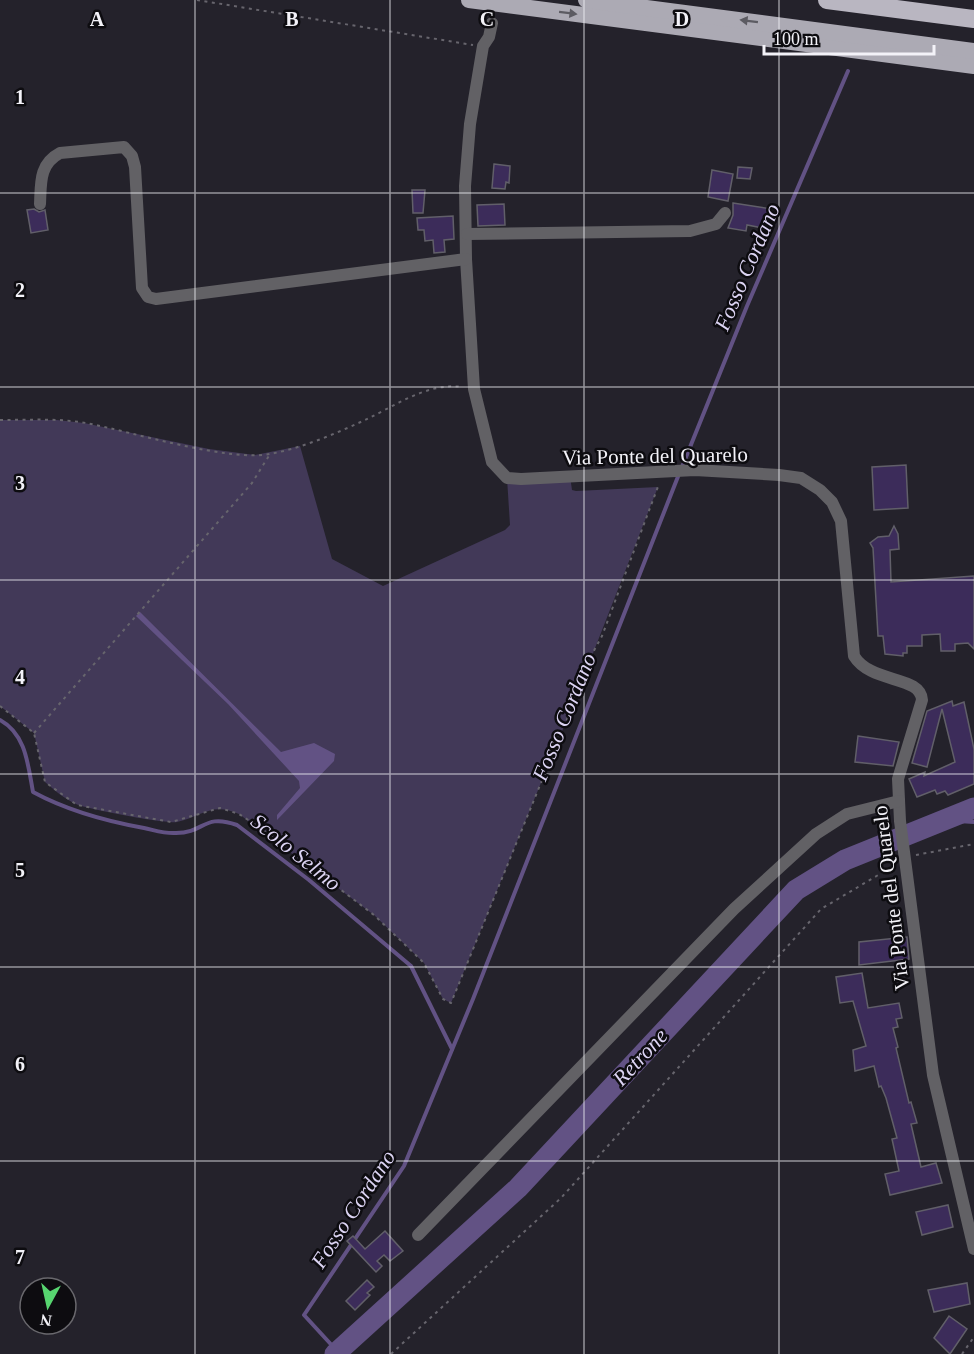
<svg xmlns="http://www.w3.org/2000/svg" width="974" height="1354" font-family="Georgia,serif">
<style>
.green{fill:#423958}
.water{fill:#625284}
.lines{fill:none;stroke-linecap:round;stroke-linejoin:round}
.stream{stroke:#625284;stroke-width:4}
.river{stroke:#625284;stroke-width:21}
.building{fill:#3c2c5a;stroke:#615f69;stroke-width:1.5}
.path{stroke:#67656d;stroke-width:2;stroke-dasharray:3 4.5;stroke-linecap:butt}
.minor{stroke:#626165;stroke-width:12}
.trunk{stroke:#acaab4;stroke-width:16}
.motorway{stroke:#b9b6c1;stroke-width:18}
.oneway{fill:#5c5b62}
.grid{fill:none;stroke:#f3f2f8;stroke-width:1.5;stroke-opacity:0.55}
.labels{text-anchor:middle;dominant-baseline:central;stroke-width:5;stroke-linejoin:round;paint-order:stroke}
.street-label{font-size:21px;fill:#f3f2f8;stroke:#0d0c10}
.water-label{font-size:22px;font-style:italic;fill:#dcd4f3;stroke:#0d0c10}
.grid-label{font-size:20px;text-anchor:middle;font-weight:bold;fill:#f3f2f8;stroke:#0d0c10;stroke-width:5;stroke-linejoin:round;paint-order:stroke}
</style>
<rect width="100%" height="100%" fill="#24222b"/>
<!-- green -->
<path class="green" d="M0,420H57L84,423L209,449L255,455L300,446L332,559L383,586L505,530L510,525L507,478L570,476L572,490L576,491L658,487L572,707L451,1003L443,999L424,963L374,915L239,814C211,802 203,816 177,822C166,824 86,809 76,804C65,799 54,790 45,782L34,733L0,706Z"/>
<!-- water -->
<path class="water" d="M140,612L281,752L314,743L335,754L334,761L277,820V815L300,788L299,781L228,704L136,616Z"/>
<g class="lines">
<!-- stream -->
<g class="stream">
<path d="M682,467L747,306L848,71"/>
<path d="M0,720C26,734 28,765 33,792C68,811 105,821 144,828C154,830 165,834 176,833C205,833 203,813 237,825L309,880L411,966L452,1049"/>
<path d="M942,820L974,822"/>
<path d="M338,1352L304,1315L404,1166L473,999L679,474"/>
</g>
<!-- river -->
<path class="river" d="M335,1354L518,1188L796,890L845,860L974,808"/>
</g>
<!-- building -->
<g class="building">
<path d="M494,164L510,166L509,183L506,182L505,189L492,188Z"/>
<path d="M738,167L752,168L750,179L737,178Z"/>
<path d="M712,170L733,174L728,201L708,197Z"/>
<path d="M412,190H425L423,213H413Z"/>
<path d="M733,203L772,209L768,229L747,225L746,231L728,228L733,215Z"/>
<path d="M504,204L505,225L478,226L477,205Z"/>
<path d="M34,209L39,212L45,210L48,230L31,233L27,210Z"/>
<path d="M453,216L454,239L444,240L445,252L434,253L433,240L425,241L424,230H418L417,218Z"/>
<path d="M906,465L908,508L874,510L872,467Z"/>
<path d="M894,526L898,534L899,549L890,550L891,582L974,576V649L968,643L955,644V651H941L940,634L922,635V646H907V653H903V656L885,654L883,636H878L873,548L870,543L878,537L889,536Z"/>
<path d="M952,701L953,706L964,702L974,749V784L948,795L945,791L937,794L935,790L917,797L909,779L925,772L924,776L955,762L942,709L927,767L912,763L927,711Z"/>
<path d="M858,736L899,742L893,766L855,762Z"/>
<path d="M907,937L909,959L859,965V942Z"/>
<path d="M862,973L868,1008L899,1003L902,1018L896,1019L898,1027L893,1028L898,1047L896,1048L909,1103L911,1102L917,1123L911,1124L921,1167L936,1163L942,1183L890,1195L885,1174L899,1171L892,1139L897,1138L886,1098L881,1086L879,1087L874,1066L855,1071L853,1050L866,1046L853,1001L840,1003L836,977Z"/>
<path d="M948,1205L953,1227L922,1235L916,1212Z"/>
<path d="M385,1231L403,1251L390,1261L384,1255L377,1261L382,1266L376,1272L347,1241L353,1236L365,1249Z"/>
<path d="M367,1280L374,1287L367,1293L370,1295L355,1310L346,1301Z"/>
<path d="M967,1283L970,1304L934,1312L928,1290Z"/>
<path d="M949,1316L967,1329L950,1354L934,1338Z"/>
</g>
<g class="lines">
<!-- path -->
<g class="path">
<path d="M197,0L473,45"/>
<path d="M0,420C29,420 58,418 86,423C133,432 228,462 270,454C302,448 335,434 365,420C395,406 428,382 462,387"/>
<path d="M0,706L34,733L45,782L77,805L171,822L220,808L239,814L256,825L374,915L424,963L443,999L451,1003L572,707L586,665L602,636L659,484"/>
<path d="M34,733L252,483L270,454"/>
<path d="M916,855L974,844"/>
<path d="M391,1354L561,1198L821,909L895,865"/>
<path d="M962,1354L974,1337"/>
</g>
<!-- minor -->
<g class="minor">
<path d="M492,23L489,37L483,46L470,124L465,186L466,259L474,389L492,462L507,478L521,479L695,470L779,475L801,478L820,490L832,502L841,521L854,656C871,684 921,675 922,700L898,779L900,821L933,1075L974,1249"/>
<path d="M40,204C41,183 39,164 60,153L124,147L132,156L135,167L142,288L148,297L156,299L466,259"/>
<path d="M467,234L690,231L716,224L725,213"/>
<path d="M418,1235L734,909L816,834L847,814L899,801"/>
</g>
<!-- trunk -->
<g class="trunk">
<path d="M469,0L974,66"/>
<path d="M586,0L974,51"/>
</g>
<!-- motorway -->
<path class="motorway" d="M827,0L974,19"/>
</g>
<!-- one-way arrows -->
<defs><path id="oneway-solid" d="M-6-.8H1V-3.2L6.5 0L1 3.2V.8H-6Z" transform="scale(1.5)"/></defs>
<g class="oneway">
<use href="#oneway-solid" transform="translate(568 13) rotate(7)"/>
<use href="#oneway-solid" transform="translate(749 21) rotate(-173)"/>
</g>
<!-- grid -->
<path class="grid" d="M195,0V1354M390,0V1354M584,0V1354M779,0V1354M0,193H974M0,387H974M0,580H974M0,774H974M0,967H974M0,1161H974"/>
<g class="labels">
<!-- street labels -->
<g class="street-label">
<text transform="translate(655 456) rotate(-1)">Via Ponte del Quarelo</text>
<text transform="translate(891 898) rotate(-97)">Via Ponte del Quarelo</text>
</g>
<!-- water labels -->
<g class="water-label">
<text transform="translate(747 267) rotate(-67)">Fosso Cordano</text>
<text transform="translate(564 717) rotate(-68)">Fosso Cordano</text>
<text transform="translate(296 852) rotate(39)">Scolo Selmo</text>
<text transform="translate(640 1057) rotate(-47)">Retrone</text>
<text transform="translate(353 1209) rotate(-57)">Fosso Cordano</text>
</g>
</g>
<g class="grid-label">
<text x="97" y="26">A</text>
<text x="292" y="26">B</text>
<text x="487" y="26">C</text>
<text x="682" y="26">D</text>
<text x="20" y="104">1</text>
<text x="20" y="297">2</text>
<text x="20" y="490">3</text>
<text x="20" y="684">4</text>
<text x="20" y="877">5</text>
<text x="20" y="1071">6</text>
<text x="20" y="1264">7</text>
</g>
<!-- north arrow -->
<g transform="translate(48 1306) rotate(188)"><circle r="28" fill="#0d0c10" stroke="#69686d" stroke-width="1.5"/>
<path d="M0-4.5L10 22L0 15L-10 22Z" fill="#57d570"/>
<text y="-9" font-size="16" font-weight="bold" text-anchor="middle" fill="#f3f2f8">N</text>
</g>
<!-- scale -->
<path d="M764 45v9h170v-9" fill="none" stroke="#f3f2f8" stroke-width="3"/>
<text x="773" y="45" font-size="18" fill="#f3f2f8" stroke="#0d0c10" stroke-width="4.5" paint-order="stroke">100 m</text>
</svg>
